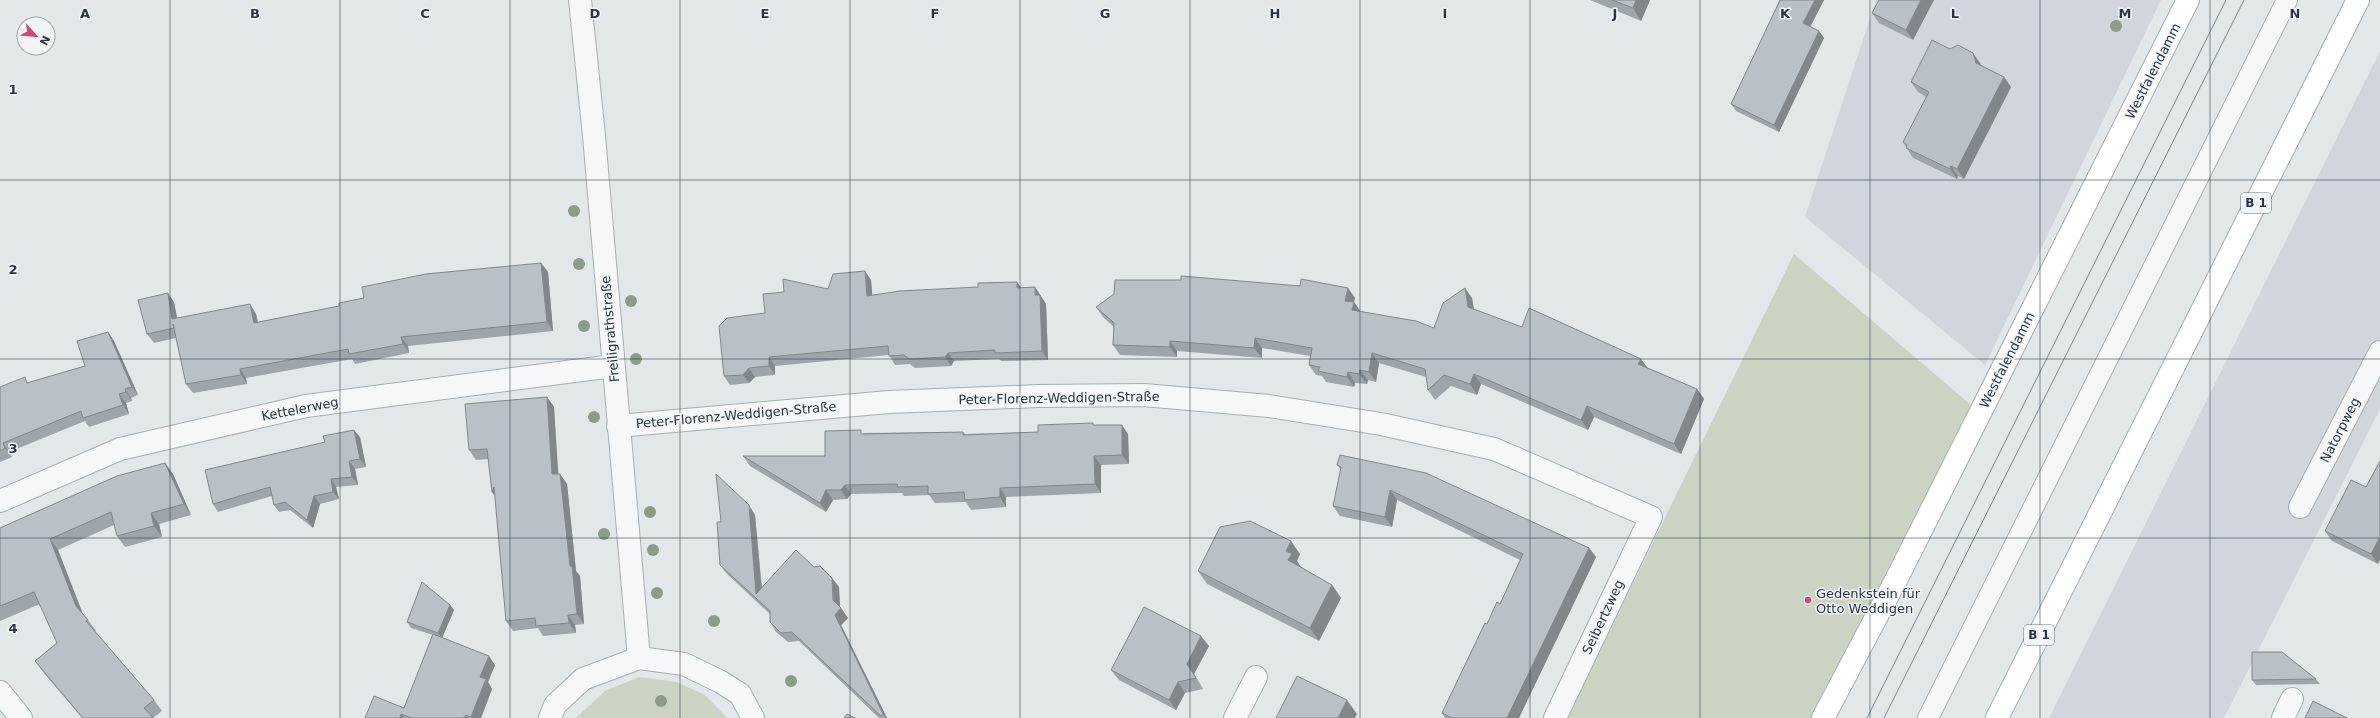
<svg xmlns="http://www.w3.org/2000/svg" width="2380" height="718" font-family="'DejaVu Sans',sans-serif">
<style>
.built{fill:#d0d6dc}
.green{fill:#cbd4c3}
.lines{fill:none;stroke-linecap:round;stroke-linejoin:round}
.lane-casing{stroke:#a7afb4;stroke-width:22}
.street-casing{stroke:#a7afb4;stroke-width:24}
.primary-casing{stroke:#a1adb6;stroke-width:24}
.lane{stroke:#f5f7f9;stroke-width:20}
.street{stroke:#f5f7f9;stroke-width:22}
.primary{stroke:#fff;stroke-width:22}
.tram{stroke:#7b8994;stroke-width:1}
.tree{fill:#8c9c88}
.wall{fill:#9fa6ab}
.shaded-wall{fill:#82878b}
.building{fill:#b9c1c7;stroke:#82878b}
.grid{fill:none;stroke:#2a3742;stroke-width:1;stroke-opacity:0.55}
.poi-dot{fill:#ce4975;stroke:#f2f5f8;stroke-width:1.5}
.labels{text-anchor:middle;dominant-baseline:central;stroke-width:3;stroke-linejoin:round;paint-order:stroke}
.shield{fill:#f2f5f8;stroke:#667079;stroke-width:1}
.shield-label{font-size:12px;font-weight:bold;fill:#2a3742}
.street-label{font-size:13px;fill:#2a3742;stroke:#f2f5f8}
.poi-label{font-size:13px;fill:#2a3742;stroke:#f2f5f8;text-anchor:start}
.grid-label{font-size:13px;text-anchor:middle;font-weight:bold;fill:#2a3742;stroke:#f2f5f8;stroke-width:3;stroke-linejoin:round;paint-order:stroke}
</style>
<rect width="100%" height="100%" fill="#e2e7ea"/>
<!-- built -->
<g class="built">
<path d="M1876,0H2161L1985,365L1805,217Z"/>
<path d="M2380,51V409L2224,718H2049Z"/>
</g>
<!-- green -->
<g class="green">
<path d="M1794,254L1971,405L1813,718H1567Z"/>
<path d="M639,677L677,682L705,695L727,718H576L605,691Z"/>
</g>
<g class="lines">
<!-- lane casing -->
<g class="lane-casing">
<path id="lane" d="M1928,718L2287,0"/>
</g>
<!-- street casing -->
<g class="street-casing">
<g id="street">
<path d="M580,0L594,136L639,658"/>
<path d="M618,426L889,402L1038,396L1144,395L1269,406L1381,424L1494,449L1651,517L1555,718"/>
<path d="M0,501L120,449L306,406L613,366"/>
<path d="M2300,507L2380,352"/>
<path d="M0,692L21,718"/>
<path d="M550,718L555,705L583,679L639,658L684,664L721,682L740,694L753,718"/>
<path d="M1235,718L1256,677"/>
<path d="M2283,718L2292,699"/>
</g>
</g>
<!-- primary casing -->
<g class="primary-casing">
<g id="primary">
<path d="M1823,718L1898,576L2188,0"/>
<path d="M1997,718L2358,0"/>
</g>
</g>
<!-- lane -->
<use href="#lane" class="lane"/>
<!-- street -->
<use href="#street" class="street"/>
<!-- primary -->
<use href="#primary" class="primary"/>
<!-- tram -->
<g class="tram">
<path d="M1867,718L2226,0"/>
<path d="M1884,718L2244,0"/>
</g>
</g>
<!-- trees -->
<g class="tree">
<circle cx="2116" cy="26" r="6"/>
<circle cx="574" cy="211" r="6"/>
<circle cx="579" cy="264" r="6"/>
<circle cx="631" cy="301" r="6"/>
<circle cx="584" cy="326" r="6"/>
<circle cx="636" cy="359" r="6"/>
<circle cx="594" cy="417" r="6"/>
<circle cx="650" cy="512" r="6"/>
<circle cx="604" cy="534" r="6"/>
<circle cx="653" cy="550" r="6"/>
<circle cx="657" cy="593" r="6"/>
<circle cx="714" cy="621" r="6"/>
<circle cx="791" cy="681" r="6"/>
<circle cx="661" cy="701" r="6"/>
</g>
<!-- wall -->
<g class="wall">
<path d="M1590,0H1650L1641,21Z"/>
<path d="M1780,0H1824L1810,27L1819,31L1824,38L1779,132L1736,111L1731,104Z"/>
<path d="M1879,0H1934L1913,40L1879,23L1872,13Z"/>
<path d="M1950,49L1980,63L1981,65L2004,77L2011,87L1964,179L1958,176L1957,179L1913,158L1903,142L1926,97L1918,92L1911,82Z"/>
<path d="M541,263L548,272L553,331L408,346L409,353L355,364L352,359L246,378L247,384L193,393L186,384L176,338L154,343L147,334L174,302L177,318L256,314L258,322L339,306Z"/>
<path d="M871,280L872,295L1035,287L1046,304L1048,360L1001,361L999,359L954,361L951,366L915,368L910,364L895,365L889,355L775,366V375L755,377L749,383L730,385L724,376L765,313L784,292L828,289Z"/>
<path d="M1300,286L1348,288L1355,298L1354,302L1360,311L1434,328L1472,298L1474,309L1522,327L1641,359L1648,368L1697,389L1704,399L1681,454L1594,417L1588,430L1481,384L1477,395L1451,386L1435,400L1428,390L1426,377L1379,363L1376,382L1368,380L1367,384L1355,383L1354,387L1326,382L1322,376L1316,375L1309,365L1310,356L1262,348V358L1177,351V357L1120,355L1113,345L1114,327L1103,317L1096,307Z"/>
<path d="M108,332L114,341L138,395L131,398L132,401L126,403L129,414L89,427L85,421L9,452L12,457L0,462V387L29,383L85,366Z"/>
<path d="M547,397L554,407L558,474H560L567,484L576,571L580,576L584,624L575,625L576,633L543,636L538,628L513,631L506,621L495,496L492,492L488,459L476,460L469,450Z"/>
<path d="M1095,425L1128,434L1129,464L1101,465V493L1006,497V507L971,510L966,502L935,503L929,495L904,496L902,493L851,494L847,499L833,500L826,512L750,466L743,456H825L864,433L963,432L965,434L1038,432Z"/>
<path d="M360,437L366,467L355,469L358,485L336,487L339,499L320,504L313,528L290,510L279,512L274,505L272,496L218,512L213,504Z"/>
<path d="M165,463L173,474L191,515L159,524L162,537L125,547L117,536L114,525L58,550L83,614L88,620L96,631H95L154,700L162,711L153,718H82L43,672L35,661L57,643L40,604L0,621V528Z"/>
<path d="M1337,465L1589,548L1596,557L1519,718H1445L1442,713L1487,624L1500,604L1520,560L1397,500L1392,527L1340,516L1333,506L1341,470Z"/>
<path d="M2366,487L2378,564L2332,541L2325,531Z"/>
<path d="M755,515L762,588L814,567L832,578L839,587L840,607L848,618L841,625L887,718H879L799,641L788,642L776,632L770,622V614L727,574L720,565L721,522Z"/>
<path d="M1300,554L1297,561L1301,567L1332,585L1341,598L1319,641L1207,584L1198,571Z"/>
<path d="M450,605L454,610L442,638L495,665L488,682L492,689L481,718H365L404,708L433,635L411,628L407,622Z"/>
<path d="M1209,646L1194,674L1203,689L1185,693L1176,710L1119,680L1111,670Z"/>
<path d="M2316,679L2320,684L2256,685L2252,680Z"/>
</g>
<!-- shaded-wall -->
<g class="shaded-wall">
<path d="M1636,0H1650L1641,21L1633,8Z"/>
<path d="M1815,0H1824L1808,31L1803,23Z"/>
<path d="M1921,0H1934L1913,40L1906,30Z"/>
<path d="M1819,31L1824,38L1779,132L1774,125Z"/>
<path d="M1973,53L1980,63L1983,73L1976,63Z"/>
<path d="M2004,77L2011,87L1964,179L1957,169Z"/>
<path d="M1951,166L1958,176L1957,179L1950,169Z"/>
<path d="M541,263L548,272L553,331L547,322Z"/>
<path d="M865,271L871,280L873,304L867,296Z"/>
<path d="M1017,282L1023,290L1017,288Z"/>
<path d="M1035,287L1046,304L1048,360L1042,351Z"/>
<path d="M1348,288L1355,298L1354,302L1361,312L1359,320L1345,301Z"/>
<path d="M1465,288L1472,298L1475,317L1468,307Z"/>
<path d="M168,293L174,302L179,328L172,319Z"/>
<path d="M250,304L256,314L260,332L254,323Z"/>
<path d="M108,332L114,341L138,395L132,387Z"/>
<path d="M401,337L408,346L409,353L403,344Z"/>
<path d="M1255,338L1262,348V358L1254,348Z"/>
<path d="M1170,341L1177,351V357L1170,347Z"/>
<path d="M948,353L954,361L951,366L945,357Z"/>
<path d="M1372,353L1379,363L1376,382L1369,372Z"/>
<path d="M769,357L775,366V375L769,366Z"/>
<path d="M1641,359L1648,369L1638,364Z"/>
<path d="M749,368L755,377L749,383L743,375Z"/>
<path d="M240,369L246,378L247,384L241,375Z"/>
<path d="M1360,370L1368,380L1367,384L1359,374Z"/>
<path d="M1348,372L1355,383L1354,387L1347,377Z"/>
<path d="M1474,374L1481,384L1477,395L1470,384Z"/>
<path d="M125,389L131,398L132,401L126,392Z"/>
<path d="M1697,389L1704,399L1681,454L1674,444Z"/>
<path d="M119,394L126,403L129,414L123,405Z"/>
<path d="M547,397L554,407L559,485L552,474Z"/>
<path d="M1587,406L1594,417L1588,430L1581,420Z"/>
<path d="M1122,425L1128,434L1129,464L1122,455Z"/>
<path d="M354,430L360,437L366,467L360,459Z"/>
<path d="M3,443L9,452L12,457L5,448Z"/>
<path d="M1094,456L1101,465V493L1095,484Z"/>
<path d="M349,461L355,469L358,485L352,477Z"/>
<path d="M165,463L173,474L191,515L184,504Z"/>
<path d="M560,474L567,484L576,571L580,576L584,624L577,614L570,566Z"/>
<path d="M331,479L336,487L339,499L333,492Z"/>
<path d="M845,485L851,494L847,499L841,490Z"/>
<path d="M494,487L499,502L492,492Z"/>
<path d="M1000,488L1006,497V507L1000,497Z"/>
<path d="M826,490L833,500L826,512L820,503Z"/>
<path d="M1390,490L1397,500L1392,527L1385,517Z"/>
<path d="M314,496L320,504L313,528L307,520Z"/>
<path d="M749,505L755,515L763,604L756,594Z"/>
<path d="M151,513L159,524L162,537L154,526Z"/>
<path d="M2380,537V560L2378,564L2371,554Z"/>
<path d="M50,539L58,550L84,617L76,606Z"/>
<path d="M1291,541L1300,554L1297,561L1301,567L1288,560L1286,551Z"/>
<path d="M1589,548L1596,557L1519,718H1507Z"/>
<path d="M832,578L839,587L840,609L841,608L848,618L841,625L887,718H886L883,714L835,615Z"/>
<path d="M1332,585L1341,598L1319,641L1310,628Z"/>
<path d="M450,605L454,610L442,638L438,633Z"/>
<path d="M568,615L575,625L576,633L569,623Z"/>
<path d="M1201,636L1209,646L1194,674L1203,689L1187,664Z"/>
<path d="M489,656L495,665L488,682L492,689L481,718H472L471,717L480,677Z"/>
<path d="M1178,682L1185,693L1176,710L1169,700Z"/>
<path d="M1347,700L1357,714L1355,718H1338Z"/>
<path d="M401,714L404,718H400Z"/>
<path d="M466,715L468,718H464Z"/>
</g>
<!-- building -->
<g class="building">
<path d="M1612,0H1636L1633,8Z"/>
<path d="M1780,0H1815L1803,23L1819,31L1774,125L1731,104Z"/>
<path d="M1879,0H1921L1906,30L1872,13Z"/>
<path d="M1932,40L1950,49L1958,45L1973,53L1976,63L2004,77L1957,169L1951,166L1950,169L1906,148L1907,145L1903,142L1929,92L1911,82Z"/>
<path d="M541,263L547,322L401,337L403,344L349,354L348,349L240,369L241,375L186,384L173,324L174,328L147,334L138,300L168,293L172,319L250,304L254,323L339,306V303L364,298L362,287L426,274Z"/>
<path d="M865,271L867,296L900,291L978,287V283L1017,282V288L1035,287V295H1040L1042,351L995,353V350L948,353L945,357L909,359L904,355L889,356L888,346L769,357V366L749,368L743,375L724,376L719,326L727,318L765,313L763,294L784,292L783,279L828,289L833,274Z"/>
<path d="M1181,276L1300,286L1301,279L1348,288L1345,301L1354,302L1352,310L1416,321L1434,328L1443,303L1465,288L1468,307L1522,327L1529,308L1641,359L1638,364L1697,389L1674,444L1587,406L1581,420L1474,374L1470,384L1444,375L1428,390L1425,369L1372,353L1369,372L1360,370L1359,374L1348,372L1347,377L1318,371L1320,367L1309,365L1312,348L1255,338L1254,348L1170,341V347L1113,345L1114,323L1096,307L1114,294L1115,280H1181Z"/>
<path d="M108,332L132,387L125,389L126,392L119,394L123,405L83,418L81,411L3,443L5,448L0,451V387L25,377L27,383L85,366L77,341Z"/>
<path d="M547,397L552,474H560L570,566H572L577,614L568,615L569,623L536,626L535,618L506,621L494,487L492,492L487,449L469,450L465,404Z"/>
<path d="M1093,423V425H1122V455L1094,456L1095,484L1000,488V497L965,500L964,492L928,494V486L898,487L897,484L845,485L841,490H826L820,503L743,456H825V431L861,430V434L963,432V435L1038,432V425Z"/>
<path d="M354,430L360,459L349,461L352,477L331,479L333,492L314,496L307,520L285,502L274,505L270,487L213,504L205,470L325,442L323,436Z"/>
<path d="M1340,455L1426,473L1589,548L1507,718H1452L1442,713L1485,623L1487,624L1497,602L1500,604L1523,554L1390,490L1385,517L1333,506L1341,467L1337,465Z"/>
<path d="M2380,461V537L2371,554L2325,531L2351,480L2366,487Z"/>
<path d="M165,463L184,504L151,513L154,526L117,536L111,512L50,539L76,606L88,620L86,621L154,700L144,708L153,718H83L35,661L57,643L34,592L0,606V528L117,476Z"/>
<path d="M716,474L749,505L756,594L796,550L814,567L820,566L832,578L833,600L841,608L835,615L883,714L881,716L792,632L781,633L770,622V611L720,565L717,522H721Z"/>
<path d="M1250,521L1291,541L1286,551L1292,554L1288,560L1332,585L1310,628L1198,571L1220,527Z"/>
<path d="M422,582L450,605L438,633L407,622Z"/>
<path d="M1144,607L1201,636L1187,664L1196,678L1178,682L1169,700L1111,670Z"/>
<path d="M433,634L489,656L480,677L486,679L471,717L466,715L464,718H412L401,714L400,718H365L374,696L404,708Z"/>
<path d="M2252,652H2282L2316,679L2252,680Z"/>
<path d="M1297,676L1347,700L1338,718H1276Z"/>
<path d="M2313,701L2347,718H2305Z"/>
<path d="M847,714L855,718H844Z"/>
</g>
<!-- grid -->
<path class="grid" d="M170,0V718M340,0V718M510,0V718M680,0V718M850,0V718M1020,0V718M1190,0V718M1360,0V718M1530,0V718M1700,0V718M1870,0V718M2040,0V718M2210,0V718M0,180H2380M0,359H2380M0,538H2380"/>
<!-- markers -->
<circle class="poi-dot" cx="1808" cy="600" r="4"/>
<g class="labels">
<!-- shield labels -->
<g class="shield">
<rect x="2241" y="193" width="30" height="20" rx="3"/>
<rect x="2024" y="625" width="30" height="20" rx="3"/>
</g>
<g class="shield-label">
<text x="2256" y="203">B 1</text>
<text x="2039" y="635">B 1</text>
</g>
<!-- street labels -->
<g class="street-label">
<text transform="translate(2153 71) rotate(-63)">Westfalendamm</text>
<text transform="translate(610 329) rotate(-95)">Freiligrathstraße</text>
<text transform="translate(2007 360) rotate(-63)">Westfalendamm</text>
<text transform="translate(1059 398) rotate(-1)">Peter-Florenz-Weddigen-Straße</text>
<text transform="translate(300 409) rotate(-11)">Kettelerweg</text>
<text transform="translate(736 415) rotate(-5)">Peter-Florenz-Weddigen-Straße</text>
<text transform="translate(2340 430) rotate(-63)">Natorpweg</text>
<text transform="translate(1603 617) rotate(-65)">Seibertzweg</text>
</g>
<!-- poi labels -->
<g class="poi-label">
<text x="1816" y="593">Gedenkstein für<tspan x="1816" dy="15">Otto Weddigen</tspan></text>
</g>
</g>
<g class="grid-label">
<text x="85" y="18">A</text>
<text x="255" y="18">B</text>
<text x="425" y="18">C</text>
<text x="595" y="18">D</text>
<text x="765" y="18">E</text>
<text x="935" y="18">F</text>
<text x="1105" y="18">G</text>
<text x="1275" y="18">H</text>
<text x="1445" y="18">I</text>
<text x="1615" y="18">J</text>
<text x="1785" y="18">K</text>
<text x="1955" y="18">L</text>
<text x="2125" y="18">M</text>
<text x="2295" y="18">N</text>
<text x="13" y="94">1</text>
<text x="13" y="274">2</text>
<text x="13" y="453">3</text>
<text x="13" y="633">4</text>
</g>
<!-- north arrow -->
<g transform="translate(36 36) rotate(117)"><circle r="19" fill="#f2f5f8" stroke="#a2a9af"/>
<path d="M0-3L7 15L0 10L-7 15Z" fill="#ce4975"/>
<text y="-6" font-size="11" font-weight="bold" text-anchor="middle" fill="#2a3742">N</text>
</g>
</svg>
